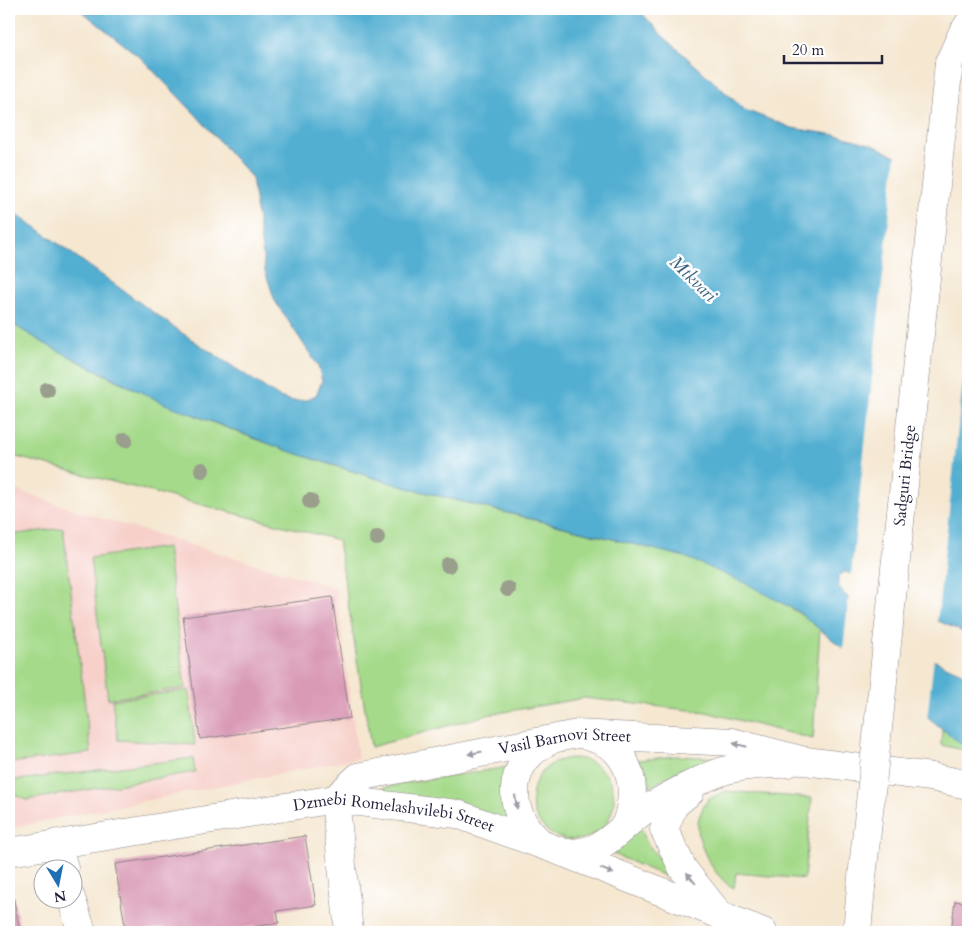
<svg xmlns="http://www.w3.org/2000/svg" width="977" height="941" font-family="Cardo,serif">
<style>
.built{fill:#f7d0ca}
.green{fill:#a5da8a;stroke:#647e62}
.water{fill:#53afd1;stroke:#3a6886}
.pier{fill:#f5e7d0}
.building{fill:#d99ab5}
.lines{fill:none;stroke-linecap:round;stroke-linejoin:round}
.minor-casing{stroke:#8c8486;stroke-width:29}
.major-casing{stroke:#8c8486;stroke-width:29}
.minor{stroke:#fff;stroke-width:28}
.major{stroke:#fff;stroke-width:28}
.major-bridge-casing{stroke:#8c8486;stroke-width:29;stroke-linecap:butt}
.major-bridge{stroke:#fff;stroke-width:28}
.tree{fill:#9a9e8d}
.oneway{fill:#9c9ca7}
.labels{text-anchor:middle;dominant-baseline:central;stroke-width:5;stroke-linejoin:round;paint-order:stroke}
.street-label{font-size:16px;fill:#22223b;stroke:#fff}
.water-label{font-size:18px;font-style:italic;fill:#38617e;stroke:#fff}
</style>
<rect width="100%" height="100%" fill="#fff"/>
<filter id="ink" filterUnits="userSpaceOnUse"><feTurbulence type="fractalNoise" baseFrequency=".02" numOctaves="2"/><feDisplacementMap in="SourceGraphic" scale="10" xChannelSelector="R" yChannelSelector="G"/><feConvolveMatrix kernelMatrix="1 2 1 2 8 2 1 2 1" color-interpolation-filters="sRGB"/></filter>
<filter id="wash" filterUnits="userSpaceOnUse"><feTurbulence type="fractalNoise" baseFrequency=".0096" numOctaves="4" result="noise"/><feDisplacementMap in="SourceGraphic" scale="20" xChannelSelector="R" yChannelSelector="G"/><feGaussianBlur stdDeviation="1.12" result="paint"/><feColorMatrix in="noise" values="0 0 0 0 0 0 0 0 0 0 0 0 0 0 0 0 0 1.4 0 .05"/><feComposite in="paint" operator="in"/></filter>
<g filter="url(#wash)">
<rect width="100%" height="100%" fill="#f5e7d0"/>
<!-- built -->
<path class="built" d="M10,488L84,513L336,588L358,758L9,828Z"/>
<!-- green -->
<g class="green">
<path d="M9,322C131,397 270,449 408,488C472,505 536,520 600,536C628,543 657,548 685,557C728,571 784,601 820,628L813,739L706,712L584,698L487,715L371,747L338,540L9,455Z"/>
<path d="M63,528L91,753L9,763V535Z"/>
<path d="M167,547L185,688L108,699L90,558Z"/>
<path d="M189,690L195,745L118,740L112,700Z"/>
<path d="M942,729L961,743L968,741V751L941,745Z"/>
<path d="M676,756L730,758L682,769L650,787C649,775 647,767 637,760Z"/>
<path d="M193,758L195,772L26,800L9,791V781Z"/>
<circle cx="573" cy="799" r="41"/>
<path d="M514,766L510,822L358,794L401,784Z"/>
<path d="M726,791L812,798L804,879L736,873L734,888C714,879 693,839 699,817C701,811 705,804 708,799Z"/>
<path d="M638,821L647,843L676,881L613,854L632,835Z"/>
</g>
<!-- water -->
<path class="water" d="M79,9H638L663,36L745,110L792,128L842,136L873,145L910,163L921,175L968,208V634L929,617L857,576L845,572L838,576V585L843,593L909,649L968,676V741L961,744L797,611L749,585L685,557L408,488L288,451L163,403L47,345L9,322V208L179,331L279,397L293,401L306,400L316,395L322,381L318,366L275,301L265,271L252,178L197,116L141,58Z"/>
<!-- pier -->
<g class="pier">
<path d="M896,153L912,161L922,173L968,205V333L937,623L851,576Z"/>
<path d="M849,596L910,647L934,658L927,719L843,650Z"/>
</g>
<g id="blocks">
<!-- building -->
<g class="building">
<path d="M332,597L350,718L200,739L183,617Z"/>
<path d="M305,836L316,905L277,911L279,923L217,932H165L164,928L126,932L115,864Z"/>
<path d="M13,895L20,932H9V896Z"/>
<path d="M955,901L968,903V932H951Z"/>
</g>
</g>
</g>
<g filter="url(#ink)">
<use href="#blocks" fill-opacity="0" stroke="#8c8486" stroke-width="1"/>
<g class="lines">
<!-- minor casing -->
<g class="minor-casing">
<g id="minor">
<path d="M589,737C631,747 639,787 626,823"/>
<path d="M690,792L674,805L664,829L683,869L719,914"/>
<path id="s1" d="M335,799L358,777L577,734L732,742L805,761L931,777L968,785"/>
<path d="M335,799L349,932"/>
<path d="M57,843L64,868"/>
<path d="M542,844C504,813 505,762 551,740"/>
<path id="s2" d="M9,852L335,799L457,814L562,852L763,932"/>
<path d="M564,853C607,855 615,829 648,808C668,796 705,776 727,770C746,764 769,765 788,763"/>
<path d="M71,898L82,932"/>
</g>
</g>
<!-- major casing -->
<g class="major-casing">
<g id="major">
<path d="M949,63L962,34L968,25"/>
<path d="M857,932L861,887"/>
</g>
</g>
<!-- minor -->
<use href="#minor" class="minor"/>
<!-- major -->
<use href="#major" class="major"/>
<!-- major-bridge casing -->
<g class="major-bridge-casing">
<g id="major-bridge">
<path id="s3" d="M861,887L949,63"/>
</g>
</g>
<!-- major-bridge -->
<use href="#major-bridge" class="major-bridge"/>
</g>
<!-- trees -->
<g class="tree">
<circle cx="47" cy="390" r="8"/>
<circle cx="125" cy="440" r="8"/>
<circle cx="202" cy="470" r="8"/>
<circle cx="310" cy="501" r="8"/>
<circle cx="377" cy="538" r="8"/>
<circle cx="448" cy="565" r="8"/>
<circle cx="508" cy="589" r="8"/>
</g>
<!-- one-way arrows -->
<defs><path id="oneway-solid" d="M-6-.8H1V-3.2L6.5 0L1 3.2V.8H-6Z" transform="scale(1.25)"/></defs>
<g class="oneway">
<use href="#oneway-solid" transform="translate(740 745) rotate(-166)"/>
<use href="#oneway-solid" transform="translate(475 753) rotate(169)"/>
<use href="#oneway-solid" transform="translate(516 802) rotate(82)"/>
<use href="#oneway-solid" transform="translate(607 871) rotate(22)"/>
<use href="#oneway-solid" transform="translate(691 878) rotate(-129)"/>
</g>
</g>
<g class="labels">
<!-- street labels -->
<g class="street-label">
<text stroke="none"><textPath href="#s3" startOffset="414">Sadguri Bridge</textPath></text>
<text stroke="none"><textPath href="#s1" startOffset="242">Vasil Barnovi Street</textPath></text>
<text stroke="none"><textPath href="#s2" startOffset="390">Dzmebi Romelashvilebi Street</textPath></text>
</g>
<!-- water labels -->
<g class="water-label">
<text transform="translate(693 279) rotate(44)">Mtkvari</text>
</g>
</g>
<!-- margin -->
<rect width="977" height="941" fill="none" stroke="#fff" stroke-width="30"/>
<!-- north arrow -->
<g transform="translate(58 884) rotate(170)"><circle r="24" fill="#ffffff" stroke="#a7a7b1"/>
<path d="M0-4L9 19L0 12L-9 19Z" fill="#1f6fb2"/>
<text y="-8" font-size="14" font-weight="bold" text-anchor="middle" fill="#22223b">N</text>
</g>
<!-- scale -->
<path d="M784 55v8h98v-8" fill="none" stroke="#22223b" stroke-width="2.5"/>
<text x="792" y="55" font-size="15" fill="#22223b" stroke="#ffffff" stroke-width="4" paint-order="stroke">20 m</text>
</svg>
